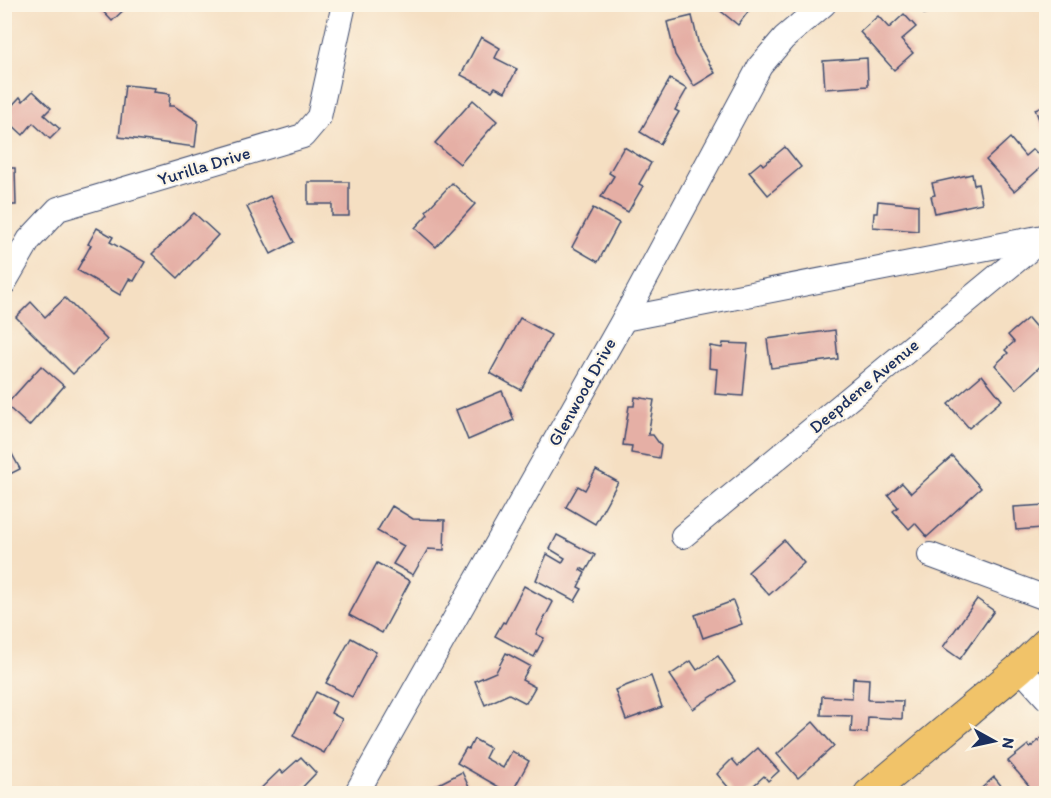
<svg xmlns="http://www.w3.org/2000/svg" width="1051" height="798" font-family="Itim,sans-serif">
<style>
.building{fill:#e5afa5}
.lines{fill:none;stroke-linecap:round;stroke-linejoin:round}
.minor-casing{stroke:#3c496d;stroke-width:26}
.major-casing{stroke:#3c496d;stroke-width:32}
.minor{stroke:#fff;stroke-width:24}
.major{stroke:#f1c369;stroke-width:30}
.labels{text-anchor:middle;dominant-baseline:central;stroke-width:4.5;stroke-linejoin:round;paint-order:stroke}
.street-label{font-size:18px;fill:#1b2f5e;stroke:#fcf5e5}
</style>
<rect width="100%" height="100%" fill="#fcf5e5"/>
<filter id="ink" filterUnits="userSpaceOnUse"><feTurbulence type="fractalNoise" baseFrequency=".0167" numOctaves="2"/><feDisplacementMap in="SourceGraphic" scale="12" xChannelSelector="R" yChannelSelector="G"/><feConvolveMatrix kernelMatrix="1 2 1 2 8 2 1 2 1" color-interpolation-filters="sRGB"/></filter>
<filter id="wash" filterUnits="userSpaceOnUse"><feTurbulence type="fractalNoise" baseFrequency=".008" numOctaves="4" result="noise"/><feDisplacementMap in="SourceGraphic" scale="24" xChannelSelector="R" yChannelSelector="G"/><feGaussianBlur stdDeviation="1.35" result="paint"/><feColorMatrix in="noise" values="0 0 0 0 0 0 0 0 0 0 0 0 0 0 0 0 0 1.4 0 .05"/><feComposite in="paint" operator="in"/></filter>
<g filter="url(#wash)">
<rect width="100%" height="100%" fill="#f5dfc2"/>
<g id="blocks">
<!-- building -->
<g class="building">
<path d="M96,4H130L112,21Z"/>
<path d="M712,4H754L738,25Z"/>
<path d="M921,4H956V5L924,14Z"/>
<path d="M904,14L916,27L901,40L913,53L894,70L860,32L878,16L889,28Z"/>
<path d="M692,16L699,46L715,73L694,86L675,55L667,22Z"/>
<path d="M481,37L500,48L495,58L517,69L505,92L495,87L492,91L461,75Z"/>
<path d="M867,58L868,86L825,89L823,61Z"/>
<path d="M670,79L687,89L675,110L679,112L660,144L640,132Z"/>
<path d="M125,85L155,88L154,92L170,94L169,106H174L198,121L195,147L119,137Z"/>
<path d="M33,91L51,108L44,115L60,129L50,139L33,123L23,135L8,121L13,115L8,110L20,97L23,101Z"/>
<path d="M473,100L497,121L460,164L435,143Z"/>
<path d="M1046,105V137L1035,109Z"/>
<path d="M1010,138L1025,156L1033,149L1046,163L1014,191L986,160Z"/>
<path d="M624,147L651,163L639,184L643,186L628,212L601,197L614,176L609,173Z"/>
<path d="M785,147L801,167L768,195L749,172L761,162L763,165Z"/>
<path d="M4,168H15L16,205H4Z"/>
<path d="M972,174L974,185L978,184L982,203L935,213L931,196L935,195L932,183Z"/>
<path d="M308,182H349V216H332V204H308Z"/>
<path d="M452,183L475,204L436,247L415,228L428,214L426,211Z"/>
<path d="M270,196L294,242L271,254L247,207Z"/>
<path d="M878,201L918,205V231L873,227L874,213H877Z"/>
<path d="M593,208L619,223L598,262L572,247Z"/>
<path d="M194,213L218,235L178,278L152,254Z"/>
<path d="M97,228L113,237L110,242L145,262L134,281L129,279L120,295L77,270L91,245L88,244Z"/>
<path d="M65,298L107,340L73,374L16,317L31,302L45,317Z"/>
<path d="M520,318L551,335L521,390L490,373Z"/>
<path d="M1028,318L1046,339V361L1016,389L995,365L1008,353L1005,350L1014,342L1008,335Z"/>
<path d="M835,330L838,359L771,368L767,339Z"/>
<path d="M723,343L748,344L743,396L715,394L717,369L709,368L710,346L722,348Z"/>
<path d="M41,366L64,386L29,426L6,405Z"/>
<path d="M982,375L1002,400L969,428L948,404Z"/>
<path d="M502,391L514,420L468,440L456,410Z"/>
<path d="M635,397L654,400L648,435H653L661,446L659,458L631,453L632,446L623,445L629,406H634Z"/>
<path d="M4,439L20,469L4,477Z"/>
<path d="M952,456L981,488L927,537L915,523L909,529L893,511L898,507L888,495L902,483L911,493Z"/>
<path d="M596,470L618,482L595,524L566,507L578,486L585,490Z"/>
<path d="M1046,505V537L1043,538L1042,528L1016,530L1014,507Z"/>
<path d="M392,506L413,519L445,520L444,550L428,549L413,575L393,564L404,546L377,531Z"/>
<path d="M557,535L595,555L586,571L581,568L580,570L585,573L578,587L582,589L575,601L536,580L547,554L562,563L565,558L550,549Z"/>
<path d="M784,540L804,563L769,595L748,572Z"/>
<path d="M377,563L410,581L382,633L349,615Z"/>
<path d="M524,586L553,602L536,634L544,638L534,657L495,636L503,622L505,623Z"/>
<path d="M977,599L994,611L960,659L943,647Z"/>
<path d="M733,601L742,624L703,638L695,615Z"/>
<path d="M351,638L376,652L352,697L326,683Z"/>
<path d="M506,653L530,666L522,680L535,687L526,703L509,694L485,705L475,681L496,672Z"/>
<path d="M718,656L735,681L693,709L670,675L691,661L697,670Z"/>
<path d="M651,676L662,707L626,720L615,690Z"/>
<path d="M853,678L869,679L868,700L903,701L902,719L868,717L867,733L851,732L852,716L821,715L822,696L852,698Z"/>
<path d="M316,692L336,702L331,713L342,719L324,753L293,736Z"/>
<path d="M813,722L834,746L798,778L777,754Z"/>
<path d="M1046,734V786L1036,794L1008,761L1028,745L1030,748Z"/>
<path d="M474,739L490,748L485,758L503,768L512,751L529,761L511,794L457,763L466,748L469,749Z"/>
<path d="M758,748L779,771L768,781L764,776L744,794H734L717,774L732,759L738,766Z"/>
<path d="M301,757L316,773L296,794H255L280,770L283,773Z"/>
<path d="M462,772L472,794H419Z"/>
<path d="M994,777L1008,794H975Z"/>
</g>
</g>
</g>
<g filter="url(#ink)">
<use href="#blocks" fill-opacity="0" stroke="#3c496d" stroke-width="1.5"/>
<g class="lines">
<!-- minor casing -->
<g class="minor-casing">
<g id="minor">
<path d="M4,283L29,240L58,209L303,136L319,117L344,4"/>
<path d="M624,319L1043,237"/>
<path d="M683,536L1046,236"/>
<path d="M930,555L1046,598"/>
<path d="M1020,668L1046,697"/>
<path d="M356,794L624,319L760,66L784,38L824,4"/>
</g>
</g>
<!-- major casing -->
<g class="major-casing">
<path id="major" d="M869,794L1020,668L1046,643"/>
</g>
<!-- minor -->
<use href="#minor" class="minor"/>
<!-- major -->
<use href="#major" class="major"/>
</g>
</g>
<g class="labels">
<!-- street labels -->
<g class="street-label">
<text transform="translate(204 166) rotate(-17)">Yurilla Drive</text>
<text transform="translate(864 386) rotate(-40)">Deepdene Avenue</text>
<text transform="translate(582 392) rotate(-61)">Glenwood Drive</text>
</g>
</g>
<!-- margin -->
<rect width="1051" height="798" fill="none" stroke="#fcf5e5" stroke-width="24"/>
<!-- north arrow -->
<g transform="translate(994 741) rotate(98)" stroke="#fcf5e5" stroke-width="4.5" paint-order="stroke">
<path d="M0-4.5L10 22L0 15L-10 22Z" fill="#1b2f5e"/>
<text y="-9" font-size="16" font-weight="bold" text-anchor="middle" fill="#1b2f5e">N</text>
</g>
</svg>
